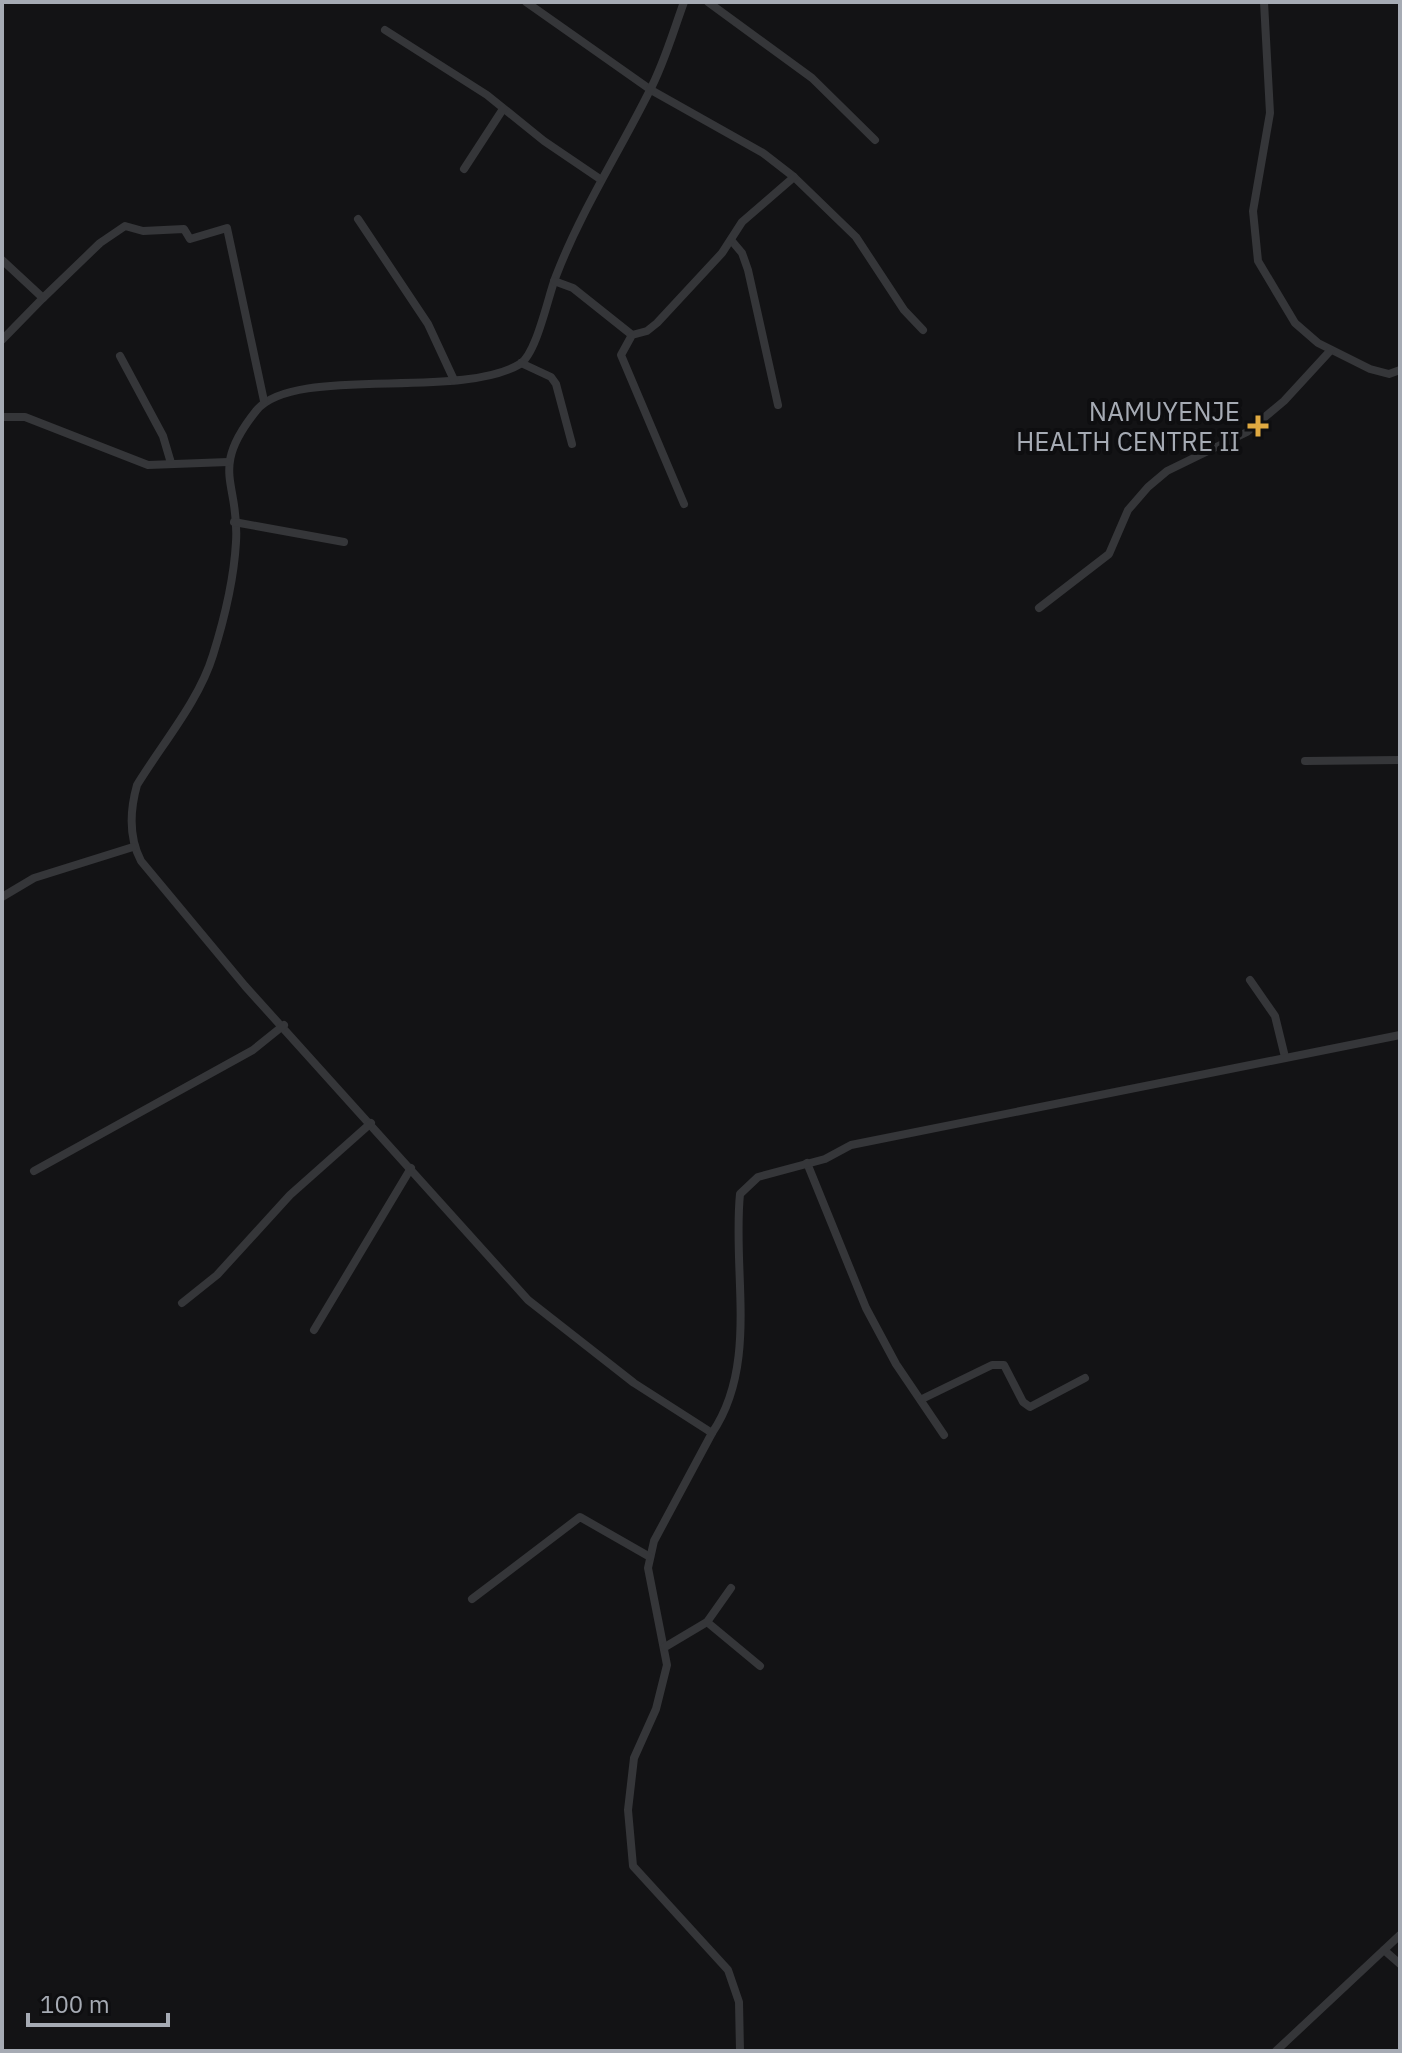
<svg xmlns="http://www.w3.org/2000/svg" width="1402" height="2053" font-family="'IBM Plex Sans',sans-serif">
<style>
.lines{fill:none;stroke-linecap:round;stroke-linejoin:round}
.street{stroke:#353639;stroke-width:8}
.poi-dot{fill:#dfa941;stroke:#0e0e10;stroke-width:3}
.labels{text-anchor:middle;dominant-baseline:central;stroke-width:8;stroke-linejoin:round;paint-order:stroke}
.poi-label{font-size:26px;fill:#a6abb4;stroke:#0e0e10;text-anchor:end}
</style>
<rect width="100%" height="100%" fill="#131315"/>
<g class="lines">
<!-- street -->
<g class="street">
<path d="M526,2L651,90L763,153L794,177L856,237L904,310L923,330"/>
<path d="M684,2C673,32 664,64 649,92C618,154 581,211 556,276C548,296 537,353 520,364C459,401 292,364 256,411C208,471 240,482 236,542C234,578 224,620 213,655C199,701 162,744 137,785C130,810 129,838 141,861L245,986L528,1300L634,1383L712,1433L654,1541L648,1568L667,1665L656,1709L634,1758L628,1810L633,1866L728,1970L739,2002L740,2051"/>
<path d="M708,2L812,78L875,140"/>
<path d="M1264,2L1270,113L1253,211L1258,261L1295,323L1318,343L1370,369L1389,374L1400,370"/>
<path d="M385,30L487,95L544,141L600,179"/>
<path d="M464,169L503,109"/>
<path d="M358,219L428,324L454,380"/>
<path d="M731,240L742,253L748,270L778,405"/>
<path d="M2,260L43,298L2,340"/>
<path d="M554,281L573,288L632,335"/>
<path d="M43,298L100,243L125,226L143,231L184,229L190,239L227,228L264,401"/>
<path d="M120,356L163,436L171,463"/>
<path d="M521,363L551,377L556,384L572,444"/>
<path d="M2,417H25L148,465L228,462"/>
<path d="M684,504L621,355L632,335L647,331L657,323L722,253L742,222L794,177"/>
<path d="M234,522L344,542"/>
<path d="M1039,608L1109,554L1128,510L1148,487L1167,471L1247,432L1284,401L1330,351"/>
<path d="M1305,761L1400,760"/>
<path d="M2,897L34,878L133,847"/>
<path d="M1250,980L1275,1016L1285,1057"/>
<path d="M807,1163L866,1308L896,1364L944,1435"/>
<path d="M34,1171L253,1050L284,1025"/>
<path d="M182,1303L217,1275L290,1195L371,1123"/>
<path d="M314,1330L411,1168"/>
<path d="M922,1399L992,1365H1004L1023,1402L1030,1407L1085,1378"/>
<path d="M712,1433C759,1364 732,1272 740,1194L758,1177L825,1159L851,1145L1400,1035"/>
<path d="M472,1599L580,1517L650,1557"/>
<path d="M707,1622L760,1666"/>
<path d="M665,1647L707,1622L731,1588"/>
<path d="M1384,1950L1400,1964"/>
<path d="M1276,2051L1400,1935"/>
</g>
</g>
<!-- markers -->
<path class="poi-dot" d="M1254 414h8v8h8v8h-8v8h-8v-8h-8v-8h8z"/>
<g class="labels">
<!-- poi labels -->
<g class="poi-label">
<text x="1240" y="411">NAMUYENJE<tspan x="1240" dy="30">HEALTH CENTRE II</tspan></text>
</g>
</g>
<!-- border -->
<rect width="1402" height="2053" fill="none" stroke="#a6abb4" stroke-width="8"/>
<!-- scale -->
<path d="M28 2013v12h140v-12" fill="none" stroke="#a6abb4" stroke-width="4"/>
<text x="40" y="2013" font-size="24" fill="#a6abb4" stroke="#0e0e10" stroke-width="6" paint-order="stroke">100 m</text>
</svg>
